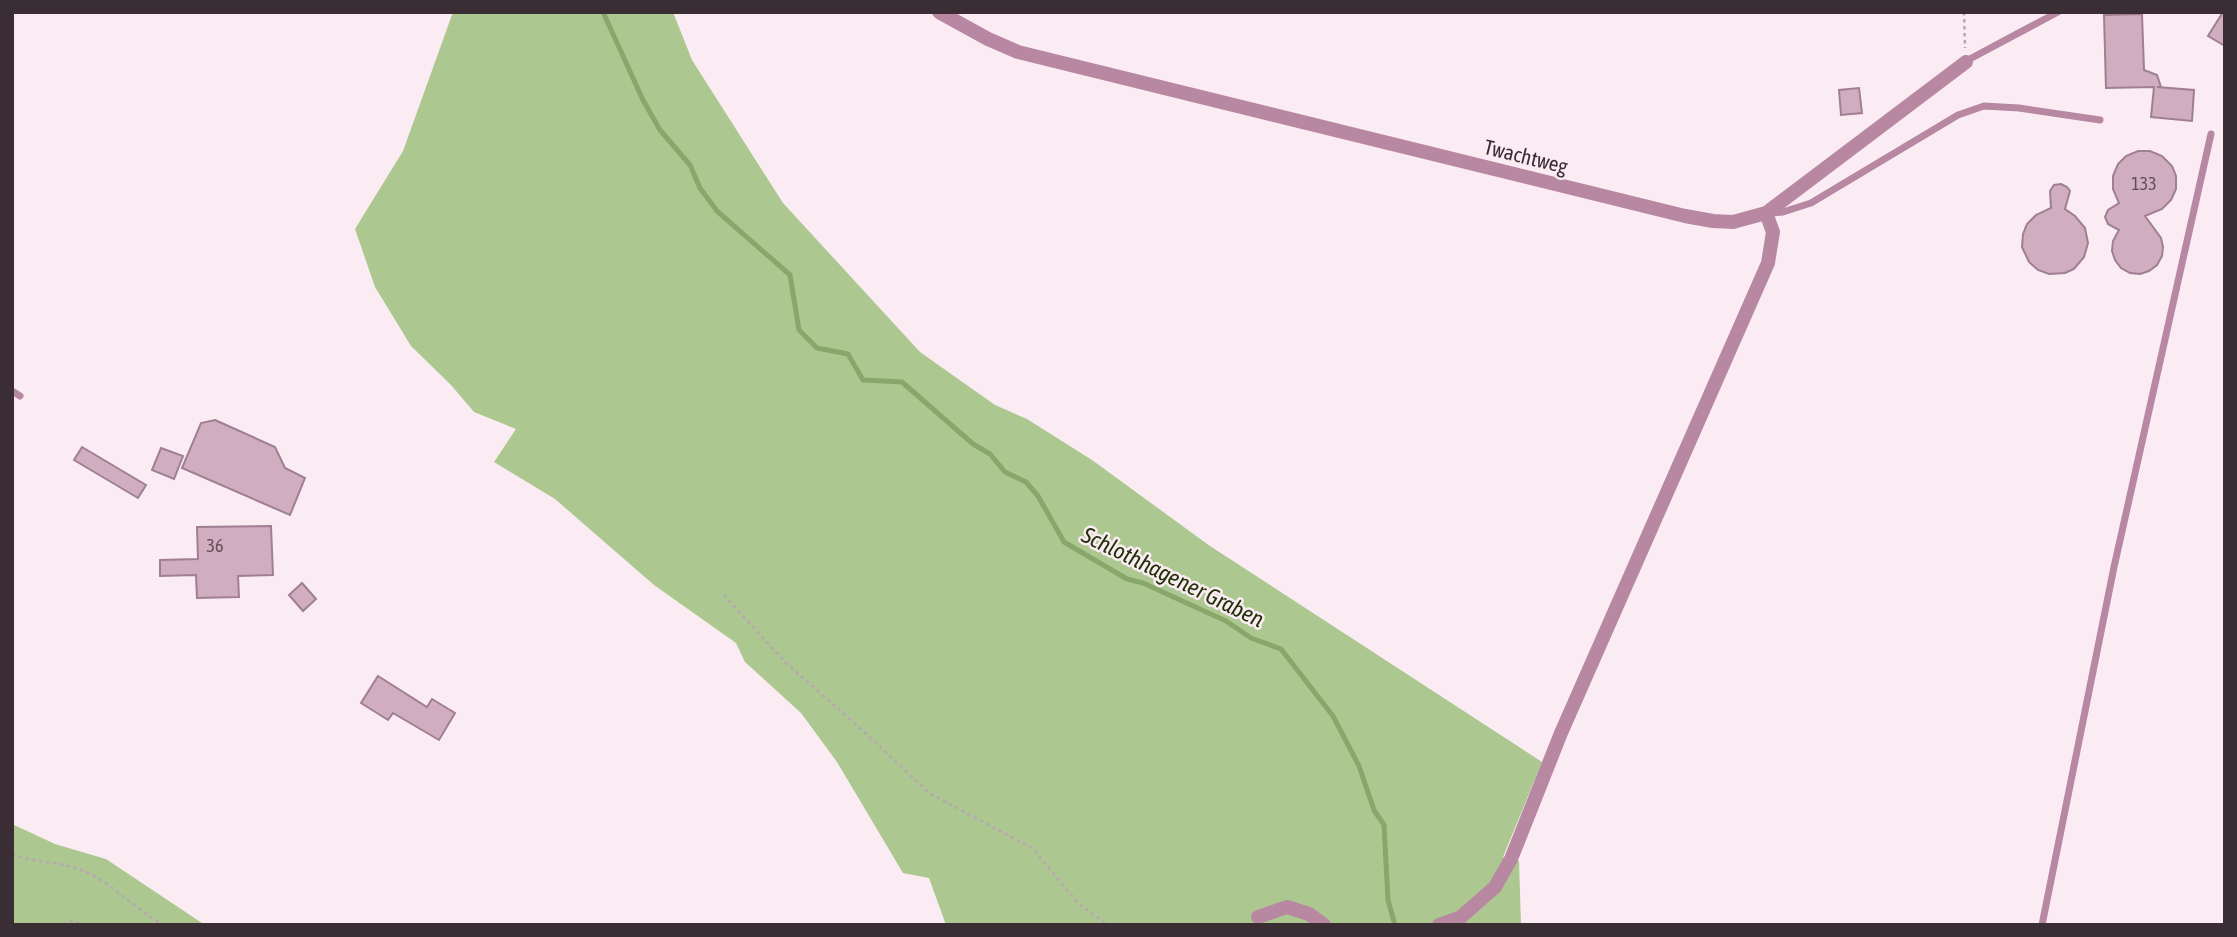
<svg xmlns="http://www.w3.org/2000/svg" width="2237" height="937" font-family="'Asap Condensed',sans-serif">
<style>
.green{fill:#acc890}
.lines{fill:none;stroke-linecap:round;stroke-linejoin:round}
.stream{stroke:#89a76a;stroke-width:5}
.building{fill:#d0aec0;stroke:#9f7f91;stroke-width:2}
.path{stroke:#b7a8b0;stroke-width:2.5;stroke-dasharray:3.5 3.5;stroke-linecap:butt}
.service{stroke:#b888a2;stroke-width:7}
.minor{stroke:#b888a2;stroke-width:14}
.labels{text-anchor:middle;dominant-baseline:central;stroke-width:5;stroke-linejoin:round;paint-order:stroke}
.number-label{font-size:18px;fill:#604d57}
.street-label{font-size:21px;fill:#3b2d34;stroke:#fbecf4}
.water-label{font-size:23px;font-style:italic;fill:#203205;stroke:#fbecf4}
</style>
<rect width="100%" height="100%" fill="#fbecf4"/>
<!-- green -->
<g class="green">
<path d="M453,12H673L692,60L783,203L920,352L995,405L1027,419L1092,460L1210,546L1542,762L1503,857L1519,861L1521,925H946L929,878L903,873L837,762L801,713L745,662L736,643L654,585L555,499L494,462L516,429L474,412L451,385L411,346L375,287L355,229L403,151Z"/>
<path d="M12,824L55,844L106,859L205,925H12Z"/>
</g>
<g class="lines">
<!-- stream -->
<path class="stream" d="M603,12L643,100L660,130L690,165L700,188L717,211L790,275L799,330L817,348L848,354L863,380L902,382L973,444L990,454L1005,472L1026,482L1038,496L1064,542L1127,579L1143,583L1226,621L1251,638L1281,649L1333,716L1359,766L1374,810L1384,825L1388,900L1395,925"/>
</g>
<!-- building -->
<g class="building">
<path d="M2223,12H2225V46L2208,36Z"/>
<path d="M2142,14L2144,70L2157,75L2161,87H2157L2194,90L2192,121L2151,117L2154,87L2106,88L2104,15Z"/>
<path d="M1859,88L1862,113L1841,115L1839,90Z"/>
<path d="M2138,151H2150L2162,156L2172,166L2176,176V189L2171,200L2162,209L2145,216L2161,238L2163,247L2162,256L2157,265L2149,271L2140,274L2130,273L2121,268L2115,260L2112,251L2113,241L2119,230L2108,224L2105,217L2108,210L2119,203L2113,189V176L2118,164L2126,156Z"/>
<path d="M2061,184L2067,187L2070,191L2065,209L2075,216L2085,228L2088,243L2084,257L2074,269L2065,273L2049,274L2038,270L2029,262L2022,247L2023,234L2027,224L2036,215L2051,208L2050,191L2054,185Z"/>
<path d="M215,420L275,447L285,468L305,478L290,515L182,468L201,423Z"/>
<path d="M82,447L146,485L138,498L74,460Z"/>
<path d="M161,448L183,456L174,479L152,470Z"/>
<path d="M271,526L273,575L238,576L239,597L197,598L196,575L160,576V560L198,559L197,527Z"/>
<path d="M302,583L316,599L303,611L289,595Z"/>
<path d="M378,676L427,707L432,699L455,713L439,740L393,713L388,720L361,703Z"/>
</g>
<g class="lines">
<!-- path -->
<g class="path">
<path d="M1964,12L1965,48"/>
<path d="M724,595L785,662L862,730L929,793L1032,848L1079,904L1105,923L1112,925"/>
<path d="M12,854C34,863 55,861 76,868C109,879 134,909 164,925"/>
<path d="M63,925L71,921L86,925"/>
</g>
<!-- service -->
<g class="service">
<path d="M1966,61L2058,12"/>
<path d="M1771,213L1783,212L1811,203L1958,115L1984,106L2019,108L2100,120"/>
<path d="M12,391L20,396"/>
<path d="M2042,925L2114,567L2211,134"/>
</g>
<!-- minor -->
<g class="minor">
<path d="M939,12L988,39L1018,52L1685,216L1713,221L1733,222L1766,213L1966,62"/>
<path d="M1258,917L1287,907L1309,914L1324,925"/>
<path d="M1439,925L1461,917L1495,887L1511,859L1561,733L1768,263L1773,232L1766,213"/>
</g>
</g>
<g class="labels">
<!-- number labels -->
<g class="number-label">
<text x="2144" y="183">133</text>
<text x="215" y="545">36</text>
</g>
<!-- street labels -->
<g class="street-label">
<text transform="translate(1526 156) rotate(14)">Twachtweg</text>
</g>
<!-- water labels -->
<g class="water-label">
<text transform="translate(1173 577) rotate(26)">Schlothhagener Graben</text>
</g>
</g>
<!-- border -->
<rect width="2237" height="937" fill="none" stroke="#3b2d34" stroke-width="28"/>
</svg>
